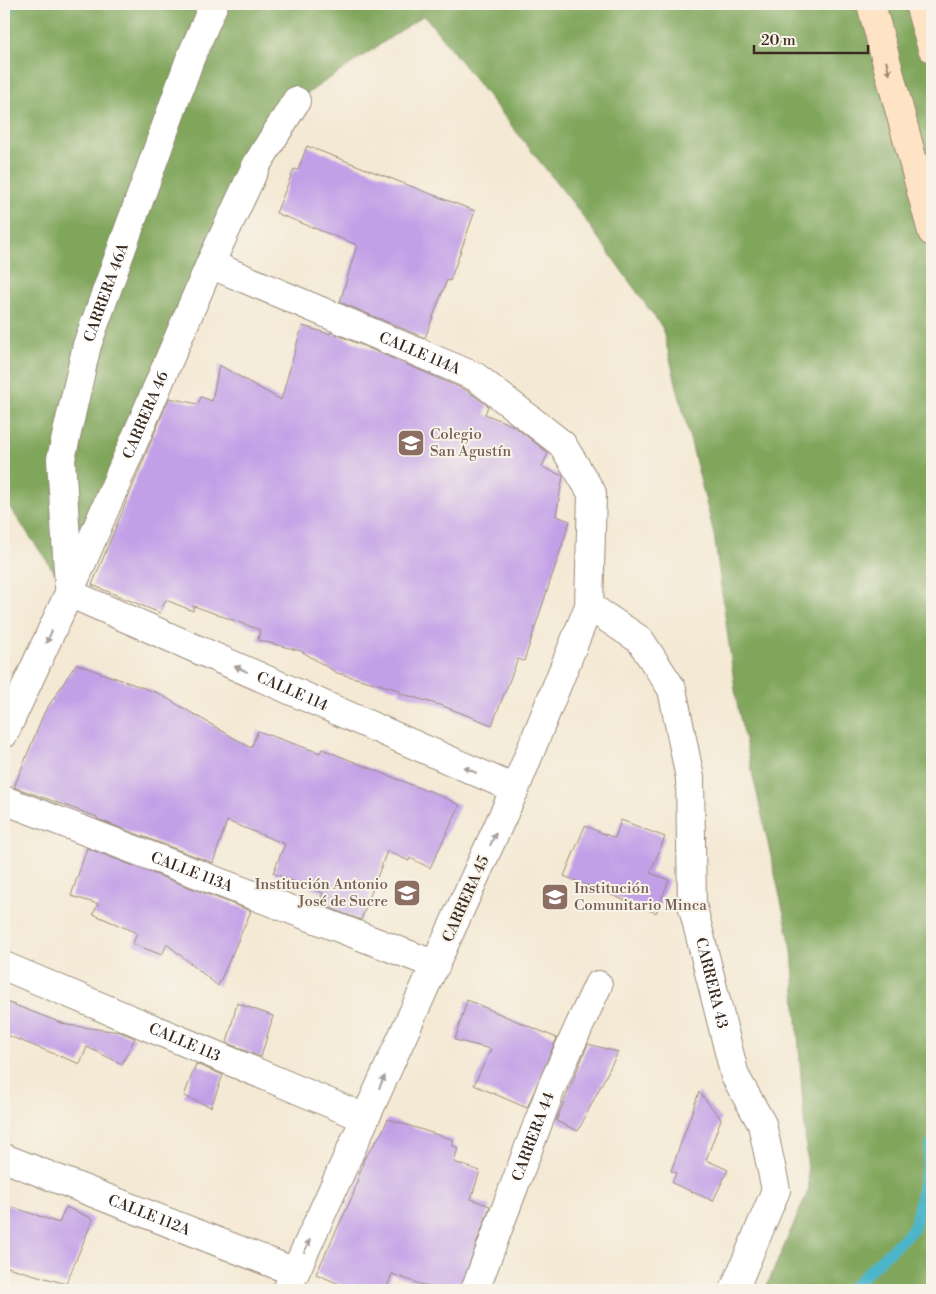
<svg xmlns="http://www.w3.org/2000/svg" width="936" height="1294" font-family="'Libre Bodoni',serif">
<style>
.forest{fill:#80a65c;stroke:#5e683d}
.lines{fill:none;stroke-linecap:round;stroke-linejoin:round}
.stream{stroke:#4cb5ca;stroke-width:11}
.building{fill:#c2a0e7}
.pedestrian-casing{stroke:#988a79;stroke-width:30}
.minor-casing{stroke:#988a79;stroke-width:30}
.secondary-casing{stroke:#988a79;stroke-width:30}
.pedestrian{stroke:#fff;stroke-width:28}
.minor{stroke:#fff;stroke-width:28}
.secondary{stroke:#fee4c5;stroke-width:28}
.oneway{fill:#9c8772}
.oneway2{fill:#a79f9a}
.labels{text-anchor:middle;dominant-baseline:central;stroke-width:4;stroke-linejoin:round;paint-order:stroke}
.street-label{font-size:15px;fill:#3b2a1e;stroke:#f7f3e8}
.education-label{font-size:15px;fill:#785e54;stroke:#f7f3e8;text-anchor:start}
</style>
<rect width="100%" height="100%" fill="#f7f3e8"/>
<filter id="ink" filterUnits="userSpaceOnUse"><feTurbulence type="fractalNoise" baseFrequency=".02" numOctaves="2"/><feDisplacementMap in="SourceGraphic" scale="10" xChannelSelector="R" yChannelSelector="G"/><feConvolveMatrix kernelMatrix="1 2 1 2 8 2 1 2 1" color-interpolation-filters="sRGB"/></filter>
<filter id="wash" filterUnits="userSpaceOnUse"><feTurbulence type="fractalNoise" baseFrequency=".0096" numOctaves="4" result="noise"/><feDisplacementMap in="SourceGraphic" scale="20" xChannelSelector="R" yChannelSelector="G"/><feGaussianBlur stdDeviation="1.12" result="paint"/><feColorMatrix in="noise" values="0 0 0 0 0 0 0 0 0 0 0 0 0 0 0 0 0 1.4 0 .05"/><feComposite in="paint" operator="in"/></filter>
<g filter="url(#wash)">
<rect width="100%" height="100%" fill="#f4e9d4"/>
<!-- forest -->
<path class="forest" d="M4,4H932V1290H765L809,1189L792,950L737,704L714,534L662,327L579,211L424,15L296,101L69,593L4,499Z"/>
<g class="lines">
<!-- stream -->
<g class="stream">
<path d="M4,17L11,4"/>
<path d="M849,1290L914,1228L932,1142"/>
</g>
</g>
<g id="blocks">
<!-- building -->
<g class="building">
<path d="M307,146L475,211L450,281L447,280L425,338L340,302L357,245L276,213L294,169L298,170Z"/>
<path d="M302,326L330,334L331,332L468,391L488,406L485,414L514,426L548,453L542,467L563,476L556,516L570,521L524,661L518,659L492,725L443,706L399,693L400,690L337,673L301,651L258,640L260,630L194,606L193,611L166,600L160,613L92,585L169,398L198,404L201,397L212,401L219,365L281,400Z"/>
<path d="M76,664L158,693L251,748L258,731L320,753L322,749L427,791L428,790L460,805L430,868L410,858L409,861L387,851L361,920L319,904L323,893L273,873L285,844L227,821L213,863L97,819V817L14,787L44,713Z"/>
<path d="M621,820L665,837L650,873L669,880L656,913L564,876L585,826L615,838Z"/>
<path d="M87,848L251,911L218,986L167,944L162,955L133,944L137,933L93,914L98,904L71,896Z"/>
<path d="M467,1000L557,1038L527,1108L474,1085L491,1049L455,1040Z"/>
<path d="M4,1001L67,1025L120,1032L135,1038L122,1064L87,1047L80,1064L4,1034Z"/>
<path d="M237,1003L273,1016L261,1057L227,1043Z"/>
<path d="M588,1044L618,1052L578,1131L556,1121Z"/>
<path d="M196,1064L223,1075L211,1107L184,1096Z"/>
<path d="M699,1092L721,1119L706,1160L728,1170L713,1201L672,1183L676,1173L671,1171Z"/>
<path d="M388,1119L454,1140L452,1145L458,1148L454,1162L480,1171L471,1199L490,1206L460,1290H437L392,1274L386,1290H354L316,1274L353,1195L364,1159L382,1132Z"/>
<path d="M4,1204L59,1223L66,1207L93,1219L66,1284L4,1266Z"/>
</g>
</g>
</g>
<g filter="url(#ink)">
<use href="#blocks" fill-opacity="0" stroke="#988a79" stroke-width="1"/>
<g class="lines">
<!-- pedestrian casing -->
<g class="pedestrian-casing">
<g id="pedestrian">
<path id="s1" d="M4,800L436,965"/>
<path id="s2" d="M4,966L365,1118"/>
<path id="s3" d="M4,1158L295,1272"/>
</g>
</g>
<!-- minor casing -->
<g class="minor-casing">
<g id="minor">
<path id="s4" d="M210,264L476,377L562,444L592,493L589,606L515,789L287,1290"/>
<path id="s5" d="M69,587L61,459L87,345L190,59L214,4"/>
<path id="s6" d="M69,593L515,789"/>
<path id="s7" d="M589,606L640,640L672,689L690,778L692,904L735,1076L762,1124L776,1190L734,1290"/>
<path id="s8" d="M4,734L69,593L210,264L257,164L296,101"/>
<path id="s9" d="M475,1290L552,1086L598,985"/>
</g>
</g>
<!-- secondary casing -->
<g class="secondary-casing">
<g id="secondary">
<path d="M871,4L932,232"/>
<path d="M919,4L932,48"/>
</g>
</g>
<!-- pedestrian -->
<use href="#pedestrian" class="pedestrian"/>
<!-- minor -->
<use href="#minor" class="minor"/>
<!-- secondary -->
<use href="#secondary" class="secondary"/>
</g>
<!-- one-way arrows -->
<defs><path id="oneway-solid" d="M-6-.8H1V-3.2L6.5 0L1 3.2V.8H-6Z" transform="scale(1.25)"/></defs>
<use class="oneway" href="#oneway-solid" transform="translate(888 68) rotate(75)"/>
<g class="oneway2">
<use href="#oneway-solid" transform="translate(49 637) rotate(115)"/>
<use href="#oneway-solid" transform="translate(241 669) rotate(-156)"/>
<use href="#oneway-solid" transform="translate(470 770) rotate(-156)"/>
<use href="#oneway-solid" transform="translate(493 839) rotate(-66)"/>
<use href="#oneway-solid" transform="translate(382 1082) rotate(-65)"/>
<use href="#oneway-solid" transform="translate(307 1246) rotate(-66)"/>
</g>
</g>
<!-- icons -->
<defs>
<g id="school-square" transform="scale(1.4375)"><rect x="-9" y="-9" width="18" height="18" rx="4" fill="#8d6e63" stroke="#f7f3e8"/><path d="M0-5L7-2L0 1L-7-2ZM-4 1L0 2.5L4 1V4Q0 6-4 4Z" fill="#fff"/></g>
</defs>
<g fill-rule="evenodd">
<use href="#school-square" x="411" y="443"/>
<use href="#school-square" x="407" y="893"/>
<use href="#school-square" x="555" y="897"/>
</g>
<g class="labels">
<!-- street labels -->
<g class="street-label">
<text stroke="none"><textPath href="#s5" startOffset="301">CARRERA 46A</textPath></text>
<text stroke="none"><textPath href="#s4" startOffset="228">CALLE 114A</textPath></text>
<text stroke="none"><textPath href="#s8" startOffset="349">CARRERA 46</textPath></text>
<text stroke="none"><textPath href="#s6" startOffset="244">CALLE 114</textPath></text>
<text stroke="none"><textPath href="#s1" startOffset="201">CALLE 113A</textPath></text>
<text transform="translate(466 899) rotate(-66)">CARRERA 45</text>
<text stroke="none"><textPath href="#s7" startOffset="418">CARRERA 43</textPath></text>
<text stroke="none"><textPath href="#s2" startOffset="196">CALLE 113</textPath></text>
<text stroke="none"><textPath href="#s9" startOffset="164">CARRERA 44</textPath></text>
<text stroke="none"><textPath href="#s3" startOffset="156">CALLE 112A</textPath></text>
</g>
<!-- education labels -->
<g class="education-label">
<text x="430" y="434">Colegio<tspan x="430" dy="17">San Agustín</tspan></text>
<text x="388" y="884" text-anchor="end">Institución Antonio<tspan x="388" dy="17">José de Sucre</tspan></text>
<text x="574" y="888">Institución<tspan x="574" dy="17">Comunitario Minca</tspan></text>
</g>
</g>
<!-- margin -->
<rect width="936" height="1294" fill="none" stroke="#f7f3e8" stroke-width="20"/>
<!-- scale -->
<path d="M754 45v8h114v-8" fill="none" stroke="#3b2a1e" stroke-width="2.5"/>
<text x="761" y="45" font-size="15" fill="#3b2a1e" stroke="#f7f3e8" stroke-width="4" paint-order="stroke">20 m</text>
</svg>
